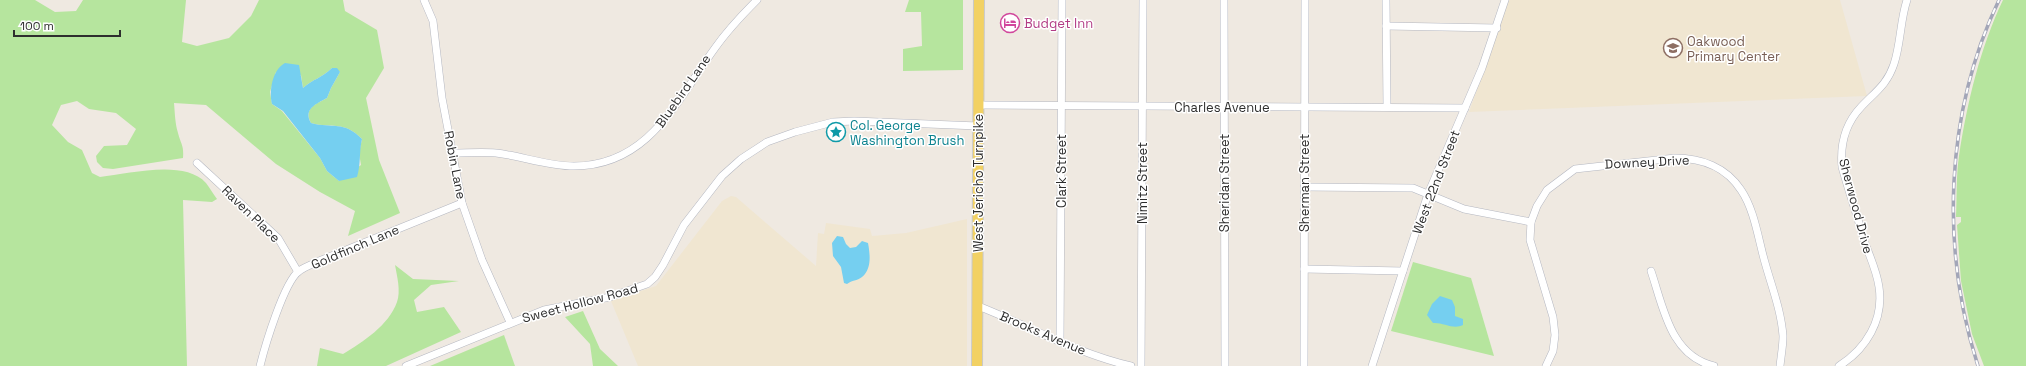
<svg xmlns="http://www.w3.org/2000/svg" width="2026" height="366" font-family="'Space Grotesk',sans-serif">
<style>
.education{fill:#f0e6d1}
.green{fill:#b6e59e;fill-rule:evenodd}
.water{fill:#75cff0}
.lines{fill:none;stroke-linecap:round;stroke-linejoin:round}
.street-casing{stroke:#b4b7c1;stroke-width:8}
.primary-casing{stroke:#c9c9c9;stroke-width:12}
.street{stroke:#fff;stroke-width:7}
.primary{stroke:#f2d163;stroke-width:10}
.rail-casing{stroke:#a3a6b8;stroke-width:3.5}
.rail{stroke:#fff;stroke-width:2;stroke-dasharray:6;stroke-linecap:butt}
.labels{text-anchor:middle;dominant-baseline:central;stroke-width:3;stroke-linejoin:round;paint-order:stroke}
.hotel-label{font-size:13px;fill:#b23c85;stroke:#fff;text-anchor:start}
.education-label{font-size:13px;fill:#785e54;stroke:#fff;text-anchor:start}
.street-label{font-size:13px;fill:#2e2e2e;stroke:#fff}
.culture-label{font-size:13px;fill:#0d838f;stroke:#fff;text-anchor:start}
</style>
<rect width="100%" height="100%" fill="#efe9e1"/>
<!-- education -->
<g class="education">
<path d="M1509,0H1840L1867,96L1469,112Z"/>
<path d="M731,196L736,197L816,266L818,233L824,234L826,223L870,229L872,236L906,233L967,219V366H638L611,301L656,286L722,201Z"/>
</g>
<!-- green -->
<g class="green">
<path d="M0,0H35L55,12L76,11L83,0H186L182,42L197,46L229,38L251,16L259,0H343L345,11L377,30L384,68L366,98L379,160L400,213L348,236L355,211L320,192L276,164L206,105L174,103C175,114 175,123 178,133C181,145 184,145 183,158L113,169L103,168L97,162L96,156L104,146L127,145L136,129L116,113L89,109L77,101L61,105L52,125L68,142L82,150L92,173L100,177C129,174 184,159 206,183C210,188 213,194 217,199L212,202L183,200L187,366H0ZM332,68L340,72L331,88L327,98C316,104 303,108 311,123C333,129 343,120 362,139L359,153L361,165L339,181L327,171L320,158L282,111L272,104L270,92L276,72L301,75L303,88C313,79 322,78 332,68Z"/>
<path d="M909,0H963V70L903,71V49L922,46L921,12H905Z"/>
<path d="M2003,0H2026V366H1984L1972,334L1961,281L1957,225L1961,222V217H1956C1957,197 1956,176 1959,156C1967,103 1980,48 2003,0Z"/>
<path d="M1413,262L1471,278L1494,356L1391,331Z"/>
<path d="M395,265L413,279L459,281L431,285L414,300L417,312L444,307L461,332L386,366H317L320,348L343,354C363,342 389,325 397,302C401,291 397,276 395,265Z"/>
<path d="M583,311L600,349L618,366H593L590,344L565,317Z"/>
<path d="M504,335L515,366H430Z"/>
</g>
<!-- water -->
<g class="water">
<path d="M285,63L299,65L303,88C313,79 322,78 332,68H337L340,72L331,88L327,98C316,104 303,109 311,123C333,129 343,120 362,139C359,152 361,164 357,177L339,181L327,171L320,158L283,111L272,104C269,91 272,70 285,63Z"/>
<path d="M837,236L843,237L846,244L850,248L856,247L862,241L868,243C870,254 872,269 862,277C857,281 852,280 847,284L844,283L841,267L833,256L832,243Z"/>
<path d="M1440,296L1452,300L1455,307V316L1463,319V325C1453,330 1443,322 1433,323L1427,315L1432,304Z"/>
</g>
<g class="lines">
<!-- street casing -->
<g class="street-casing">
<g id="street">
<path d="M424,0L433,21L442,98L462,203L482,260L510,322"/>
<path d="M1224,0L1225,366"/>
<path d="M1386,0L1387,107"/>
<path d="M1386,26L1497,28"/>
<path d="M979,105L1465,108"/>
<path d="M453,153C467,153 482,152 496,153C522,156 547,166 574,166C649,166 677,100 715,48C727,31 742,15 757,0"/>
<path d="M197,163L278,238L298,272"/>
<path d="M1304,187L1413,188L1464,209L1531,222"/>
<path d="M1304,269L1403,271"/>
<path d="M1651,271C1663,306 1670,356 1714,366"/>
<path d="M978,306C1029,326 1078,354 1131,366"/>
<path d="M1060,342L1062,0"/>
<path d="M260,366C265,346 284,282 299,271C305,267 313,264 319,261L462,203"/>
<path d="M406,366L544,310L610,297L647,284L655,277L663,265L684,225L722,176L741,159L767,142L795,132L833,122L854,121L978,126"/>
<path d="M1141,366L1143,0"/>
<path d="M1304,366L1305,0"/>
<path d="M1372,366L1428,194L1482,68L1505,0"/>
<path d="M1546,366L1553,351L1555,335L1553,317L1530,240L1531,222L1537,206L1547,190L1575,169L1675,158C1701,158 1726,167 1741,190C1754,209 1758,237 1764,259C1771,285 1781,309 1783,336C1783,346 1781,356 1780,366"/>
<path d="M1839,366C1866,349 1884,320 1879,287C1877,272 1870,257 1865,243C1858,218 1849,192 1842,167C1840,145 1845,124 1861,107C1875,92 1887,85 1894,64C1901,43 1900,21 1907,0"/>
</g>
</g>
<!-- primary casing -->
<g class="primary-casing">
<path id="primary" d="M977,366L979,0"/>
</g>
<!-- street -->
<use href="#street" class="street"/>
<!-- primary -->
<use href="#primary" class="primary"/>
<!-- rail casing -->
<g class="rail-casing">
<path id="rail" d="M1978,366C1940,248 1945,113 1999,0"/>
</g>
<!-- rail -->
<use href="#rail" class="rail"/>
</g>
<!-- icons -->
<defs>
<g id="hotel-ring" transform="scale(1)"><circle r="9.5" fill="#fff" stroke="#d1479c" stroke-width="1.5"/><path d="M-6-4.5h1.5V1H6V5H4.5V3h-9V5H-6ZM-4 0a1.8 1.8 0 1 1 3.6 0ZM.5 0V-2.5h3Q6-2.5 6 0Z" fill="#d1479c"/></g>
<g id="school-ring" transform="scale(1)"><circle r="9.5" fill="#fff" stroke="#8d6e63" stroke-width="1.5"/><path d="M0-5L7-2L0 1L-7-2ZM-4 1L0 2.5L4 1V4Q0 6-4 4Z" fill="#8d6e63"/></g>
<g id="sight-ring" transform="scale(1)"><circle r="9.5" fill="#fff" stroke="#0f9aa8" stroke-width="1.5"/><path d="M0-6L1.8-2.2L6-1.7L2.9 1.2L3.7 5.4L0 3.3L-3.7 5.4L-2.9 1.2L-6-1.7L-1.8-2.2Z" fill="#0f9aa8"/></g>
</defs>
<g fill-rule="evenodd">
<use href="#hotel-ring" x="1010" y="23"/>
<use href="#school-ring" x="1673" y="48"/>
<use href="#sight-ring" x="836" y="132"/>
</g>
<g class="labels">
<!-- hotel labels -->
<g class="hotel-label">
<text x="1024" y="23">Budget Inn</text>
</g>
<!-- education labels -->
<g class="education-label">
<text x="1687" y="41">Oakwood<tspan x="1687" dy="15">Primary Center</tspan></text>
</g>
<!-- street labels -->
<g class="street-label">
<text transform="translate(683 91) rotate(-55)">Bluebird Lane</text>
<text x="1222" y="107">Charles Avenue</text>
<text transform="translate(1647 162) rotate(-3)">Downey Drive</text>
<text transform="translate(455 165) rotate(79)">Robin Lane</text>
<text transform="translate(1061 171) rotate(-90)">Clark Street</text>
<text transform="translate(1436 182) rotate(-69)">West 22nd Street</text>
<text transform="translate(978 183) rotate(-90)">West Jericho Turnpike</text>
<text transform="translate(1142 183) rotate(-90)">Nimitz Street</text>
<text transform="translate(1224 183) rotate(-90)">Sheridan Street</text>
<text transform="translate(1304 183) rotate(-90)">Sherman Street</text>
<text transform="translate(1856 206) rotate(75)">Sherwood Drive</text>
<text transform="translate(251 214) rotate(44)">Raven Place</text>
<text transform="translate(355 247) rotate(-23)">Goldfinch Lane</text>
<text transform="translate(580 303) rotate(-15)">Sweet Hollow Road</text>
<text transform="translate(1043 333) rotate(23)">Brooks Avenue</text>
</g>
<!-- culture labels -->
<g class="culture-label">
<text x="850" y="125">Col. George<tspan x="850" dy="15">Washington Brush</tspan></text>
</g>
</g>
<!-- scale -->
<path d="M14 30v6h106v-6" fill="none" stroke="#2e2e2e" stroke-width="2"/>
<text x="20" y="30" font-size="12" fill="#2e2e2e" stroke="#ffffff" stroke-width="3" paint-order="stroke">100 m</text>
</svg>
